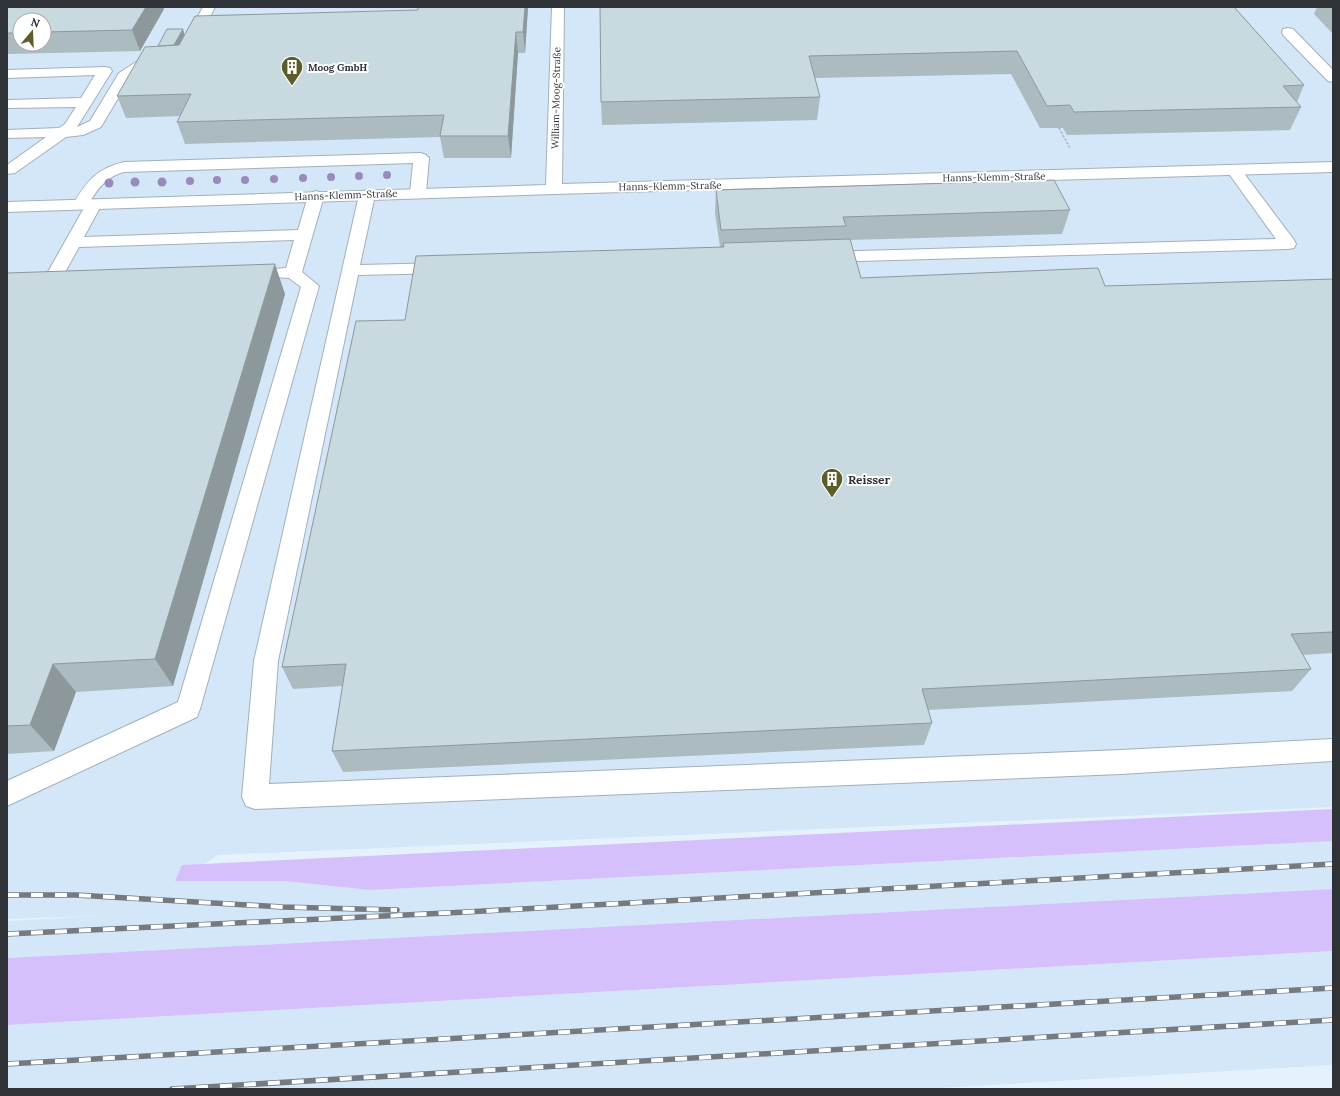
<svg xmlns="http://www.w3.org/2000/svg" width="1340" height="1096" font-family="Lora,serif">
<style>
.built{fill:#d4e7f8;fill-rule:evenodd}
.green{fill:#d5c0fc}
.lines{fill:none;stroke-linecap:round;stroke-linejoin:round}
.lane-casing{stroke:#a4afba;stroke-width:2}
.street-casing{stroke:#a4afba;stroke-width:2}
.path{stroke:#a7b1bb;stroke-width:1.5;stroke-dasharray:2.5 1.5;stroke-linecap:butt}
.lane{fill:#fff;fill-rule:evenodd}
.street{fill:#fff;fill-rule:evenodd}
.rail-casing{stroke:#737a82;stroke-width:5.5}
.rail{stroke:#fff;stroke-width:4;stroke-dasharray:12;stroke-linecap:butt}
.tree{fill:#988bbc}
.wall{fill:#acbbc0;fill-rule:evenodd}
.shaded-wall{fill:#8c989c}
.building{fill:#c8d9df;stroke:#8c989c}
.labels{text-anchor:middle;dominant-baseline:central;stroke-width:4;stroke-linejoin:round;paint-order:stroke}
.far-poi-label{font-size:10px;font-weight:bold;fill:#2f3338;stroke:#fff;text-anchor:start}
.far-street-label{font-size:10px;fill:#2f3338;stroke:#fff}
.poi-label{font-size:12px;font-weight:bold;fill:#2f3338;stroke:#fff;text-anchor:start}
</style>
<rect width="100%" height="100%" fill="#e5f2fe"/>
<!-- built -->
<g class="built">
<path d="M7,7H1333V807L218,855L176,881H284L370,890L1333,841V889L7,958V921L101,916L7,919ZM20,20H44V44H20Z"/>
<path d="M1333,951V1065L922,1089H7V1025Z"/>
</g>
<!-- green -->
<g class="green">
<path d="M1333,809V841L370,890L284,881H175L182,865Z"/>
<path d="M1333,889V951L7,1025V958Z"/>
</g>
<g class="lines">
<!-- lane casing -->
<g class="lane-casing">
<g id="lane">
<path d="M203,7H215L196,45H186L184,42Z"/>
<path d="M1288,28L1293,29L1333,70V82L1328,81L1283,35L1282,32L1283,29Z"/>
<path d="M161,57L166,58L168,61L166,64L146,68L130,78L101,127L83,135L66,137L15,173L7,174V165L46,137L7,138V130L59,128L65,124L76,107L7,108V100L81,98L95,75L7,78V70L105,67L110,68L112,71L77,127L90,121L119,73L136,62Z"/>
<path d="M421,153L426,155L429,158L426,193L424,196L418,198L412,196L410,193L413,163L124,172C109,176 99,186 91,200L100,201L102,204L84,237L298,230L308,196L310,193L316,191L322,193L324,196L302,272L319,286L200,709L197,717L7,806V781L178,702L301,287L289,278L273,277L270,273L273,269L286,268L294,240L79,247L64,274L81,275L84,279L81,283L75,284L47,283L44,279L84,208L75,207L73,204C88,180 96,169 124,162Z"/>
<path d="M1235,166L1240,168L1294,240L1296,244L1294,248L1288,249L824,262L818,261L816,257L818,253L824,252L1276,239L1227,171L1230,168Z"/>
<path d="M367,190L373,192L375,195L360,265L444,263L450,264L453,268L450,272L444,273L358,275L278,661L269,784L1121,750L1333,739V761L1121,774L255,809L246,806L242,797L254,661L359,195L361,192Z"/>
</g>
</g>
<!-- street casing -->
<g class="street-casing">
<path id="street" d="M552,7H564L562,184L1333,162V172L554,194L7,212V202L546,185Z"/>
</g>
<!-- path -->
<path class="path" d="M1059,128L1070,148"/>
<!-- lane -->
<use href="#lane" class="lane"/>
<!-- street -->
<use href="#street" class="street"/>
<!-- rail casing -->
<g class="rail-casing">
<g id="rail">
<path d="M7,895H76L282,907L397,910"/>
<path d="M7,934L467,912L1333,864"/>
<path d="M7,1064L1333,988"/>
<path d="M172,1089L1333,1020"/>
</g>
</g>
<!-- rail -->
<use href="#rail" class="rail"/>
</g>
<!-- trees -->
<g class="tree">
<circle cx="387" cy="175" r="4"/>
<circle cx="359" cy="176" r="4"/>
<circle cx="331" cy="177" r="4"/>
<circle cx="303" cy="178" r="4"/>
<circle cx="274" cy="179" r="4"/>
<circle cx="217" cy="180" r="4"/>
<circle cx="245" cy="180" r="4"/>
<circle cx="190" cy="181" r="4"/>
<circle cx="135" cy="182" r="4.5"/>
<circle cx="162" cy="182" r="4.5"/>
<circle cx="109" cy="183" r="4.5"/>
</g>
<!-- wall -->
<g class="wall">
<path d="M7,7L164,9L140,51L7,54ZM20,20H44V44H20Z"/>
<path d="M418,7H528L525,53H518L511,158H444L440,137L185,144L177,122L180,116L126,118L117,96L183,29L184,34L418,10Z"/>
<path d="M600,7H1234L1304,85L1297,102L1301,107L1290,130L1067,135L1063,128H1040L1011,74L815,78L820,97L817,120L602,125L601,102Z"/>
<path d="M1317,7H1333V34L1314,14Z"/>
<path d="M716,190L1070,210L1062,234L850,240L861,278L1105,286L1333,279V653L1302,655L1311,669L1292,691L928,710L932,723L924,745L343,772L332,751L343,686L293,689L282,667L405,320L720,247L715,213Z"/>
<path d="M7,273L285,294L173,686L76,692L54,751L7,754Z"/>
</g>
<!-- shaded-wall -->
<g class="shaded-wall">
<path d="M146,7H163L164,9L140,51L132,30Z"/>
<path d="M525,7H528L525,53L523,32Z"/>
<path d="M183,29L185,37L175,56L172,48Z"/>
<path d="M516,32L518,53L511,158L508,136Z"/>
<path d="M275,264L285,294L173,686L155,659Z"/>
<path d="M53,664L76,692L54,751L30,725Z"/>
</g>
<!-- building -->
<g class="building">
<path d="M7,7H146L132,30L44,32V20H20V33H7Z"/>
<path d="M418,7H525L523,32H516L508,136H440L444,115L177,122L191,94L117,96L145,47L179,45L195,16L418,10Z"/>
<path d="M600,7H1234L1304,85L1283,86L1301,107L1074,112L1070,105L1047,106L1017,51L809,56L820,97L601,102Z"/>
<path d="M167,29H183L174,45L158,46Z"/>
<path d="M1054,180L1070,210L843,217L846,226L721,230L716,190Z"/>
<path d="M850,239L861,278L1098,268L1105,286L1333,279V632L1291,634L1311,669L922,689L932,723L332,751L346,664L282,667L356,321L405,320L416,256L724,247L723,243Z"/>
<path d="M275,264L155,659L53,664L30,725L7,726V273Z"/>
</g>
<!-- icons -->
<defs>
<g id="building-pin" transform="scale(1.15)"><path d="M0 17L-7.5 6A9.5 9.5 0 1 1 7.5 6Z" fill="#5c5d2b" stroke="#fff"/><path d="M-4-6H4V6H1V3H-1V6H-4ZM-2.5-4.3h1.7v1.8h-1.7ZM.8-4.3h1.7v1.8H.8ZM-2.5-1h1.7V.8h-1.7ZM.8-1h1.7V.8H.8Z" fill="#fff"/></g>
</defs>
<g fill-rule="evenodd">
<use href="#building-pin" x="292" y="67"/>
<use href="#building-pin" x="832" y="479"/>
</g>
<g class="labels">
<!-- far-poi labels -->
<g class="far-poi-label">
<text x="308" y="67">Moog GmbH</text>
</g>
<!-- far-street labels -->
<g class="far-street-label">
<text transform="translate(556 98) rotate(-89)">William-Moog-Straße</text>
<text transform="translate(994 177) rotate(-1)">Hanns-Klemm-Straße</text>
<text transform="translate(670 186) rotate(-1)">Hanns-Klemm-Straße</text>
<text transform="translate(346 195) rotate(-2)">Hanns-Klemm-Straße</text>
</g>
<!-- poi labels -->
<g class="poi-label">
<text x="848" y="479">Reisser</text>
</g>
</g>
<!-- border -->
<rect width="1340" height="1096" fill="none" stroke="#2f3338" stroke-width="16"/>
<!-- north arrow -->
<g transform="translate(32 32) rotate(19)"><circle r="19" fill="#ffffff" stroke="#acadaf"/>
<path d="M0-3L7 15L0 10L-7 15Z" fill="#5c5d2b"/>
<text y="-6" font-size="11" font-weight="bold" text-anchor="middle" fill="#2f3338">N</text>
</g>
</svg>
